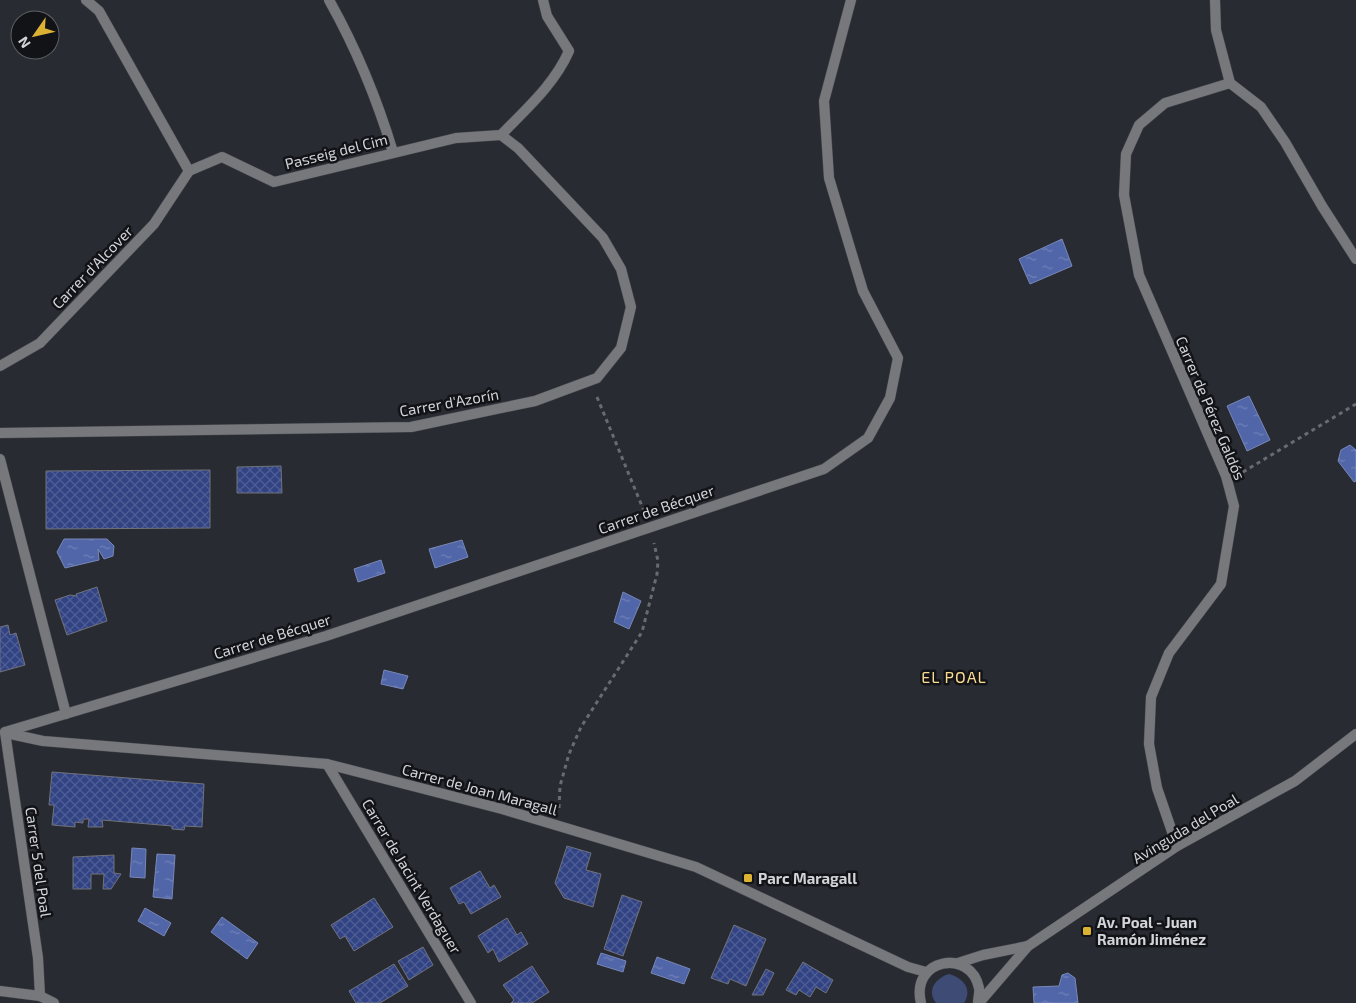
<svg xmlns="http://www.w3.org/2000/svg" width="1356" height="1003" font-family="'Exo 2',sans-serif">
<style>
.garden{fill:#3e4c75}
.water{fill:url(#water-ripples);stroke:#7887b7}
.building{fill:url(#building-cross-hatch);stroke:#70737b}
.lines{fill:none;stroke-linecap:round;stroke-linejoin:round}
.service-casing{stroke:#43464d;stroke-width:11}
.minor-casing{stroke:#43464d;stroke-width:11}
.path{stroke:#686b71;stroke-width:3;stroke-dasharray:4 4;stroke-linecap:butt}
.service{stroke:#76787b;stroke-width:10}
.minor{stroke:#76787b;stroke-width:10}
.poi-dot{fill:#dcb233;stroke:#121317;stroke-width:2}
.labels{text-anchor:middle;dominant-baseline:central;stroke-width:5;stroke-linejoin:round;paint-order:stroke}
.street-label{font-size:15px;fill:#d2d4d8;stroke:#121317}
.poi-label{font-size:15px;font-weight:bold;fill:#d2d4d8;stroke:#121317;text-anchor:start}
.neighbourhood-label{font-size:16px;letter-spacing:1px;fill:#f9dc90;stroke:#121317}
</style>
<defs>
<pattern id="water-ripples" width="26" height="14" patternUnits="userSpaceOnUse" patternTransform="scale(1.25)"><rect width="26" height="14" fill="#5166a9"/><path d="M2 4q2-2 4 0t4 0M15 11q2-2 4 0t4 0" fill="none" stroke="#7182b8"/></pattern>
<pattern id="building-cross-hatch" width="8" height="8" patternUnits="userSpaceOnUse" patternTransform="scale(1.25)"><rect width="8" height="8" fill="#324384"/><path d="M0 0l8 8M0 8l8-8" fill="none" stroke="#4f5d95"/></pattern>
</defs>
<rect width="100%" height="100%" fill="#282b32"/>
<!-- garden -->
<path class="garden" d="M949,974C963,978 973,989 964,1003H936C926,990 936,978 949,974Z"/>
<!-- water -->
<g class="water">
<path d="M1062,239L1072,266L1030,284L1019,259Z"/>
<path d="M1249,396L1270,440L1247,451L1227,406Z"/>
<path d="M1350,445L1356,450V481L1354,482L1338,461L1341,450Z"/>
<path d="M64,539H107L114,546L113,556L104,559L98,549L99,560L65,568L57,552Z"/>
<path d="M462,540L468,557L435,568L429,549Z"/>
<path d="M381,560L385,573L358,582L354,569Z"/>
<path d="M623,592L641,601L629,629L614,622Z"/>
<path d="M384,670L408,676L403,689L381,684Z"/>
<path d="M132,848L146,849L145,878L130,877Z"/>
<path d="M157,854L175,855L172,899L153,897Z"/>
<path d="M145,908L171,923L164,936L138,921Z"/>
<path d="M222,917L258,943L247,959L211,932Z"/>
<path d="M601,953L626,961L623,972L597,964Z"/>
<path d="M657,957L690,969L684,984L651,973Z"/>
<path d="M1068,973L1075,978L1078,1003H1034L1033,987L1059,986L1062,975Z"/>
</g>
<!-- building -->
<g class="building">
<path d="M281,466L282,493H237V467Z"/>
<path d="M210,470V528L46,529V471Z"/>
<path d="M97,587L107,621L67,635L55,600L70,595L77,596L76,594Z"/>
<path d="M8,625L10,635L16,633L25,665L0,672V627Z"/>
<path d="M52,772L204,784L202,827L185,826L184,830L172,829V826L102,820L103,827H88L89,819H83V823L75,822V827L52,825L54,805H49Z"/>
<path d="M567,846L591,853L586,870L601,874L593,907L564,898L555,883Z"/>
<path d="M114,855V873L121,874L111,889H103L104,874H91V889H73V857Z"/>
<path d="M480,871L490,888L494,885L501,897L471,914L464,902L459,904L450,888Z"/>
<path d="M622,895L642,902L623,956L604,949Z"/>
<path d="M374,898L393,927L354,951L345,936L340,939L331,925Z"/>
<path d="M507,918L517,935L521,932L528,944L499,962L493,949L488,953L478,936Z"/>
<path d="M734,925L766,939L746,986L730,979L728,984L711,978Z"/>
<path d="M423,947L433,965L409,980L398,961Z"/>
<path d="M803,962L833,980L826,993L816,987L810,997L799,990L796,995L786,990Z"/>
<path d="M394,964L408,986L380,1003H356L349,991Z"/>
<path d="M532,966L549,992L532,1003H511L514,1000L503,985Z"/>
<path d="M766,969L774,973L763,995H752Z"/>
</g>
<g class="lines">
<!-- service casing -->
<g class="service-casing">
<g id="service">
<path d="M329,0C356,48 377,99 393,152"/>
<path d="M0,459L66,714"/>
</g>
</g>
<!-- minor casing -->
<g class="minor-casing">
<g id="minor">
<path d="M86,0L99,11L189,171"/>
<path d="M1215,0L1216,30L1230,83L1261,107L1285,142L1322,206L1356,259"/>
<path d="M189,171L222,157L274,182L456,138L501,135C526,109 554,85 569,51L547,16L543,0"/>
<path d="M0,366L40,343L154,224L189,171"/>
<path d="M0,433L411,427L535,401L597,378L621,348L631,307L621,269L603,238L518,148L501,135"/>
<path d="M5,732L326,636L824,469L868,438L890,398L898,358L863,291L829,178L824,101L851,0"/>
<path d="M5,732L38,958L40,996"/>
<path d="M6,733L43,741L327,764L502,809L696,867L908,967L926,972"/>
<path d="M327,764L471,1003"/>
<path d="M1177,846L1157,788L1149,744L1151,697L1169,653L1221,584L1234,506L1226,476L1139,275L1124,195L1126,154L1139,125L1165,103L1230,83"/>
<path d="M958,963L983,955L1028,946"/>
<path d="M0,991L40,996L54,1003"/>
<path d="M921,1003C910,958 971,948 979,988C980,992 978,998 978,1003"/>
<path d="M979,1003L1028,946L1177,846L1295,781L1356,734"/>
</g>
</g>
<!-- path -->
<g class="path">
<path d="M597,397L644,511"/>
<path d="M1243,472L1356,404"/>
<path d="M559,808L560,786L569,754L581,727L642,632L657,574L658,561L654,543"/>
</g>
<!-- service -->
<use href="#service" class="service"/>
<!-- minor -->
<use href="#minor" class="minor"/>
</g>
<!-- markers -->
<g class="poi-dot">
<rect x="743" y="873" width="10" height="10" rx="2.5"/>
<rect x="1082" y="926" width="10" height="10" rx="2.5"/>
</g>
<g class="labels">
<!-- street labels -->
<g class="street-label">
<text transform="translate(336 151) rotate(-14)">Passeig del Cim</text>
<text transform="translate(92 267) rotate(-46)">Carrer d'Alcover</text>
<text transform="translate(449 402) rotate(-10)">Carrer d'Azorín</text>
<text transform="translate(1211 408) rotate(67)">Carrer de Pérez Galdós</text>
<text transform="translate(656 509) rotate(-19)">Carrer de Bécquer</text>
<text transform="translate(272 636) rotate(-17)">Carrer de Bécquer</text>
<text transform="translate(480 789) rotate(15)">Carrer de Joan Maragall</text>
<text transform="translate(1185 828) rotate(-31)">Avinguda del Poal</text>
<text transform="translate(39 862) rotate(82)">Carrer 5 del Poal</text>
<text transform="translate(412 876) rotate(59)">Carrer de Jacint Verdaguer</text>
</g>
<!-- poi labels -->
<g class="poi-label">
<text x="758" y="878">Parc Maragall</text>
<text x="1097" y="922">Av. Poal - Juan<tspan x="1097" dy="17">Ramón Jiménez</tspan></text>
</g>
<!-- neighbourhood labels -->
<g class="neighbourhood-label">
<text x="954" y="676">EL POAL</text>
</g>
</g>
<!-- north arrow -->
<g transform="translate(35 35) rotate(236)"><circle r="24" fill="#121317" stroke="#5f6064"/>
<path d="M0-4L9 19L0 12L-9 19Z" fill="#dcb233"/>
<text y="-8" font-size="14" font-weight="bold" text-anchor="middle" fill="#d2d4d8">N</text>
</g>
</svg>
